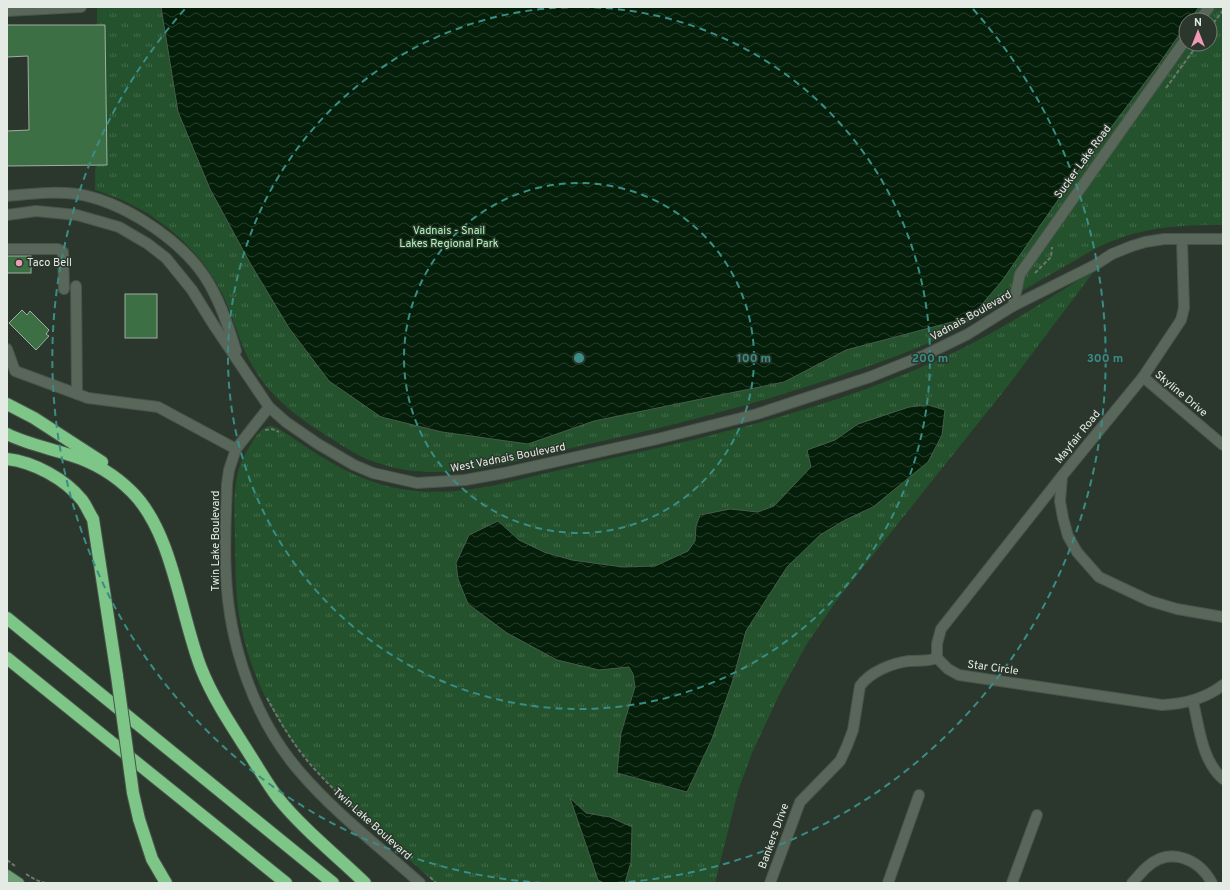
<svg xmlns="http://www.w3.org/2000/svg" width="1230" height="890" font-family="Overpass,sans-serif">
<style>
.grass{fill:url(#grass-tufts);fill-rule:evenodd}
.water{fill:url(#water-waves);stroke:#475c4b}
.building{fill:#3d6f45;stroke:#a0afa1}
.lines{fill:none;stroke-linecap:round;stroke-linejoin:round}
.minor-casing{stroke:#49534a;stroke-width:12}
.major-casing{stroke:#49534a;stroke-width:12}
.highway-casing{stroke:#49534a;stroke-width:14}
.path{stroke:#6c766d;stroke-width:2;stroke-dasharray:4 2;stroke-linecap:butt}
.minor{stroke:#59665a;stroke-width:10}
.major{stroke:#6fa076;stroke-width:10}
.highway{stroke:#7dc688;stroke-width:12}
.highway-bridge-casing{stroke:#49534a;stroke-width:14;stroke-linecap:butt}
.highway-bridge{stroke:#7dc688;stroke-width:12}
.ring{fill:none;stroke:#3a8d86;stroke-width:2;stroke-dasharray:7 5}
.poi-dot{fill:#f09ab7;stroke:#2b372c;stroke-width:1.5}
.labels{text-anchor:middle;dominant-baseline:central;stroke-width:3;stroke-linejoin:round;paint-order:stroke}
.street-label{font-size:11px;fill:#e4ebe4;stroke:#2b372c}
.park-label{font-size:11px;fill:#aefab8;stroke:#2b372c}
.poi-label{font-size:11px;fill:#e4ebe4;stroke:#2b372c;text-anchor:start}
.centre{fill:#3a8d86;stroke:#2b372c;stroke-width:2}
.ring-label{font-size:12px;text-anchor:middle;font-weight:bold;fill:#3a8d86;stroke:#2b372c;stroke-width:3;stroke-linejoin:round;paint-order:stroke}
</style>
<defs>
<pattern id="grass-tufts" width="24" height="20" patternUnits="userSpaceOnUse"><rect width="24" height="20" fill="#23522c"/><path d="M3 7l-1-3M5 7V3M7 7l1-3M15 17l-1-3M17 17v-4M19 17l1-3" fill="none" stroke="#436b4a"/></pattern>
<pattern id="water-waves" width="16" height="10" patternUnits="userSpaceOnUse"><rect width="16" height="10" fill="#041e09"/><path d="M0 5q4-4 8 0t8 0" fill="none" stroke="#283f2d"/></pattern>
</defs>
<rect width="100%" height="100%" fill="#2b372c"/>
<!-- grass -->
<g class="grass">
<path d="M97,7H1223V225C1188,225 1153,226 1120,238C1099,245 1081,257 1062,268C1020,291 980,318 937,339C905,354 872,365 839,376C754,405 668,427 580,446C517,460 445,485 381,464C362,459 346,448 329,437C299,418 272,399 253,367C240,345 234,319 223,295C198,244 149,206 95,190ZM1186,20H1210V44H1186Z"/>
<path d="M1095,270L1007,387L837,600L808,642L780,693L752,753L738,791L715,883H435C353,807 263,742 241,625C235,598 236,571 235,544C235,513 230,476 248,449C255,438 263,421 278,428C318,455 358,484 408,490C464,498 522,478 577,466C705,438 835,409 955,352C1003,329 1049,298 1095,270Z"/>
</g>
<!-- water -->
<g class="water">
<path d="M161,7H1199L1190,20H1186V25L1159,64L1078,171L1002,281L971,317L846,350L784,382L594,421L528,444L442,432L381,417L329,381L289,328L250,263L210,189L178,112Z"/>
<path d="M928,405L945,410L942,435L928,462L873,507L845,520L820,535L787,567L746,631L732,683L712,739L687,792L617,773L621,733L635,687L633,674L629,667L599,670L557,660L507,633L468,604L458,579L456,563L469,535L498,521L519,540L544,552L572,560L623,567L655,566L688,551L695,541L696,526L700,515L730,509L758,512L774,506L811,467L807,450L835,440L858,424L909,407Z"/>
<path d="M570,798L586,813L610,817L632,827L631,862L625,883H604L598,880Z"/>
</g>
<!-- building -->
<g class="building">
<path d="M7,25H105L107,165L7,166V131L29,130L28,56L7,57Z"/>
<rect x="7" y="256" width="24" height="17"/>
<rect x="125" y="294" width="32" height="44"/>
<path d="M22,310L27,315L30,311L49,330L46,334L49,336L36,350L9,323Z"/>
</g>
<g class="lines">
<!-- minor casing -->
<g class="minor-casing">
<g id="minor">
<path d="M7,11L81,7"/>
<path d="M1200,20L1209,7"/>
<path d="M7,196C31,194 53,191 77,194C102,198 123,208 144,221C201,257 217,288 236,351"/>
<path d="M7,215L36,211L77,215L119,227L148,244L166,258L192,290L215,327L269,407L286,422L318,444L354,465L373,473L417,483L465,480L504,473L657,439L757,414L870,377L925,355L968,334L1013,306L1095,265L1112,254L1132,246L1145,242L1164,239H1223"/>
<path d="M1182,240L1184,308L1181,320L1143,377L1062,476L1060,501L1063,518L1068,536L1077,552L1099,577L1150,601L1177,609L1223,617"/>
<path d="M7,249H58L63,252L64,289"/>
<path d="M76,286L77,394"/>
<path d="M1013,306L1020,274L1186,39"/>
<path d="M7,349L15,371L88,398L158,407L236,449"/>
<path d="M1143,377L1223,445"/>
<path d="M269,407L236,449L229,470L227,484C226,514 224,545 226,575C229,644 254,719 300,772C335,813 380,847 420,883"/>
<path d="M1062,476L941,629L937,644V658L948,669L959,675L1162,705C1185,704 1205,699 1223,685"/>
<path d="M1193,701C1199,727 1202,761 1223,779"/>
<path d="M770,883L800,802L840,761L847,746L853,730L860,686C870,672 892,663 909,661C919,660 927,662 937,658"/>
<path d="M888,883L919,795"/>
<path d="M1012,883L1037,815"/>
<path d="M1132,883C1137,878 1142,871 1147,867C1170,846 1199,859 1212,883"/>
</g>
</g>
<!-- major casing -->
<g class="major-casing">
<path id="major" d="M7,875L19,883"/>
</g>
<!-- highway casing -->
<g class="highway-casing">
<g id="highway">
<path d="M7,404L34,418L102,462"/>
<path d="M7,434C27,444 49,448 70,455C93,462 115,475 132,492C173,533 180,614 201,668C212,696 229,722 245,747C256,764 266,782 278,798C303,829 336,855 365,883"/>
<path d="M7,459C34,462 65,479 82,500C86,505 89,513 93,519L117,676"/>
<path d="M7,618L333,883"/>
<path d="M7,658L286,883"/>
<path d="M139,819L152,859L166,883"/>
</g>
</g>
<!-- path -->
<g class="path">
<path d="M1210,28L1223,10"/>
<path d="M1166,88L1198,44"/>
<path d="M1035,273L1051,257L1052,247"/>
<path d="M265,430L272,429L279,432"/>
<path d="M267,698C278,718 290,739 305,758C333,792 368,820 400,850"/>
<path d="M7,860L15,866"/>
<path d="M26,874L36,880L45,883"/>
<path d="M430,877L436,883"/>
</g>
<!-- minor -->
<use href="#minor" class="minor"/>
<!-- major -->
<use href="#major" class="major"/>
<!-- highway -->
<use href="#highway" class="highway"/>
<!-- highway-bridge casing -->
<g class="highway-bridge-casing">
<path id="highway-bridge" d="M117,676L133,793L139,819"/>
</g>
<!-- highway-bridge -->
<use href="#highway-bridge" class="highway-bridge"/>
</g>
<!-- distance rings -->
<g class="ring">
<circle cx="579" cy="358" r="175"/>
<path d="M582 7A351 351 0 1 1 576 7"/>
<path d="M542 883A526 526 0 0 1 185 9M973 9A526 526 0 0 1 616 883"/>
</g>
<!-- markers -->
<circle class="poi-dot" cx="19" cy="263" r="4"/>
<g class="labels">
<!-- street labels -->
<g class="street-label">
<text transform="translate(1083 162) rotate(-54)">Sucker Lake Road</text>
<text transform="translate(971 316) rotate(-29)">Vadnais Boulevard</text>
<text transform="translate(1181 394) rotate(40)">Skyline Drive</text>
<text transform="translate(1078 437) rotate(-51)">Mayfair Road</text>
<text transform="translate(508 458) rotate(-11)">West Vadnais Boulevard</text>
<text transform="translate(216 541) rotate(-90)">Twin Lake Boulevard</text>
<text transform="translate(993 668) rotate(8)">Star Circle</text>
<text transform="translate(372 824) rotate(42)">Twin Lake Boulevard</text>
<text transform="translate(774 836) rotate(-70)">Bankers Drive</text>
</g>
<!-- park labels -->
<g class="park-label">
<text x="449" y="231">Vadnais - Snail<tspan x="449" dy="13">Lakes Regional Park</tspan></text>
</g>
<!-- poi labels -->
<g class="poi-label">
<text x="27" y="263">Taco Bell</text>
</g>
</g>
<circle cx="579" cy="358" r="6" class="centre"/>
<g class="ring-label">
<text x="754" y="362">100 m</text>
<text x="930" y="362">200 m</text>
<text x="1105" y="362">300 m</text>
</g>
<!-- border -->
<rect width="1230" height="890" fill="none" stroke="#e4ebe4" stroke-width="16"/>
<!-- north arrow -->
<g transform="translate(1198 32)"><circle r="19" fill="#2b372c" stroke="#757f76"/>
<path d="M0-3L7 15L0 10L-7 15Z" fill="#f09ab7"/>
<text y="-6" font-size="11" font-weight="bold" text-anchor="middle" fill="#e4ebe4">N</text>
</g>
</svg>
